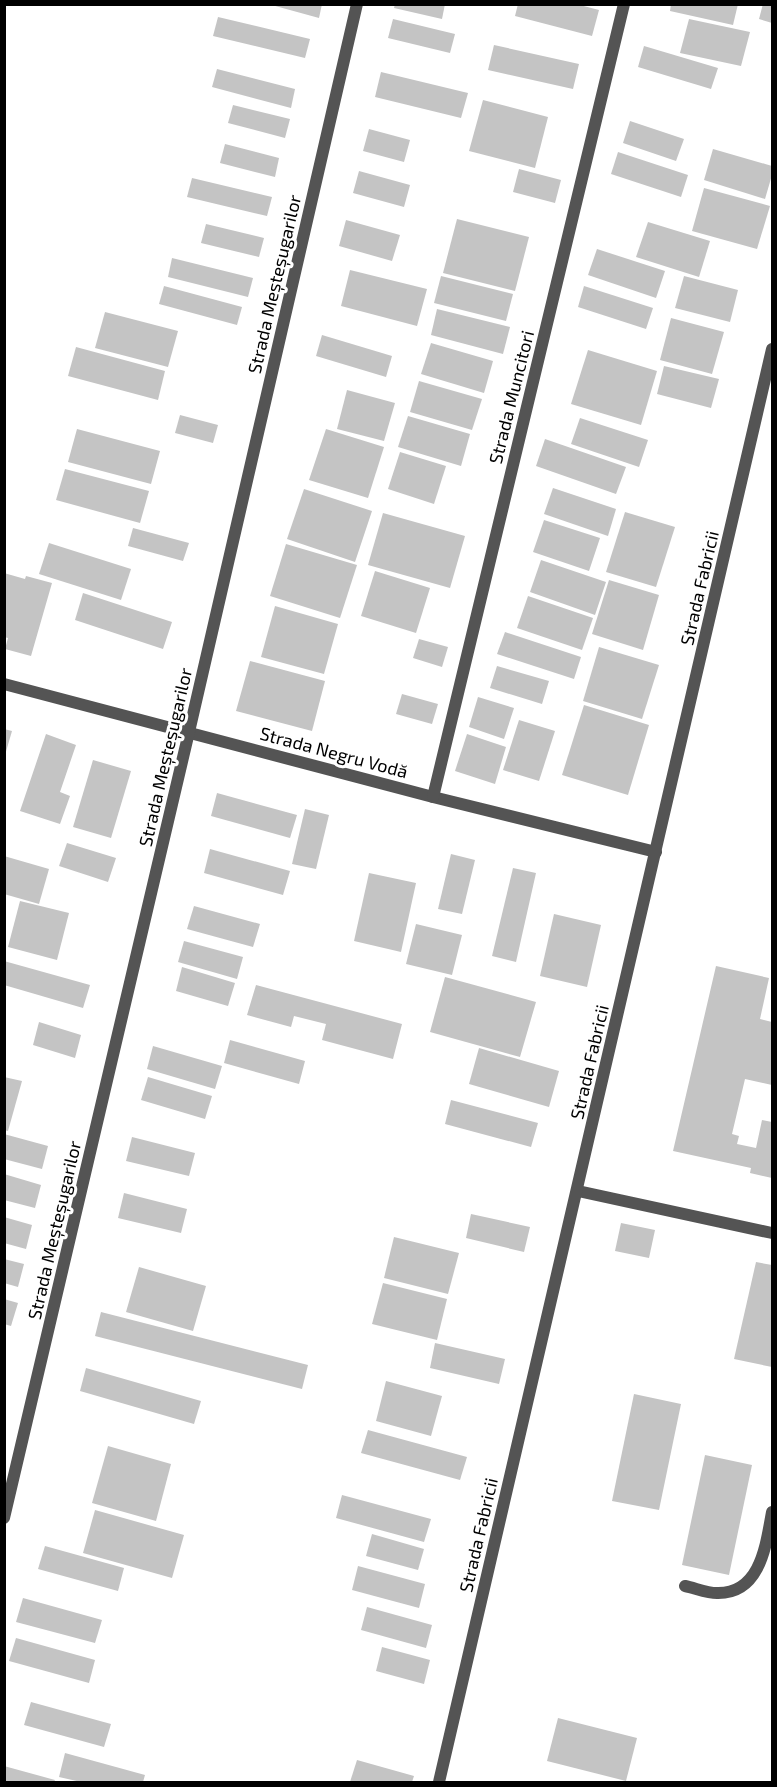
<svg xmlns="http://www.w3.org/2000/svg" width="777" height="1787" font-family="'Exo 2',sans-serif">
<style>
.building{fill:#c4c4c4}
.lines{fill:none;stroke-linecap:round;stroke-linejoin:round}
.lane{stroke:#545454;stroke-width:12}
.street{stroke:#545454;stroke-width:12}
.labels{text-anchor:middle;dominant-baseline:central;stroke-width:6;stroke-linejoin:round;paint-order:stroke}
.street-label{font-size:18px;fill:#000;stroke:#fff}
</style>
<rect width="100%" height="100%" fill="#fff"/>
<!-- building -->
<g class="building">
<path d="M268,4H322L319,18Z"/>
<path d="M395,4H445L442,19L394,8Z"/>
<path d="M518,4H576L599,10L592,36L515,16Z"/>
<path d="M671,4H738L733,25L670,11Z"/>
<path d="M763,4H772V23L759,19Z"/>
<path d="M218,17L310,39L305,58L213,36Z"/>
<path d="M393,19L455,34L450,53L388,38Z"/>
<path d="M689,19L750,32L741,66L680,53Z"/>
<path d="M494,45L579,64L573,89L488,70Z"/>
<path d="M644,46L718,68L711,89L638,67Z"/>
<path d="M217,69L295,89L291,108L212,87Z"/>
<path d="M381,72L468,93L461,118L375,97Z"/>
<path d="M483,100L548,117L535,168L469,151Z"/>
<path d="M233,105L290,119L285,138L228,123Z"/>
<path d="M630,121L684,139L676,161L623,143Z"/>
<path d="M369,129L410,140L404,162L363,151Z"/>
<path d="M225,144L279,158L275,177L220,163Z"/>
<path d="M713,149L772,166V175L765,199L704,180Z"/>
<path d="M618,152L688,175L681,197L611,174Z"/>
<path d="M519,169L561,180L555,203L513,192Z"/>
<path d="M359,171L410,185L404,207L353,193Z"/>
<path d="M192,178L272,197L267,216L187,197Z"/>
<path d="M704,188L770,206L757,249L692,231Z"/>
<path d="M457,219L529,237L515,291L443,273Z"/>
<path d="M346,220L400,235L392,261L339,246Z"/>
<path d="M648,222L710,241L699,277L636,257Z"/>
<path d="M206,224L264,238L259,257L201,243Z"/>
<path d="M597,249L665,271L656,298L588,275Z"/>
<path d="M172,258L253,278L248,297L168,277Z"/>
<path d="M350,270L427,289L417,326L341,306Z"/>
<path d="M441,276L513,294L506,321L434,303Z"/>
<path d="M684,276L738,290L730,322L675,308Z"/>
<path d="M164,286L242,307L237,325L159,304Z"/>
<path d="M584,286L653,308L646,329L578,307Z"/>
<path d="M437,309L510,327L503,354L431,335Z"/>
<path d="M105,312L178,331L168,367L95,348Z"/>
<path d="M671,318L724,332L712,374L660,360Z"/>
<path d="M322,335L392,356L386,377L316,356Z"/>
<path d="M431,343L493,361L484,393L421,374Z"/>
<path d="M76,347L165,371L158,400L68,376Z"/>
<path d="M588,350L657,371L641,425L571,404Z"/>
<path d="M664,366L719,379L711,408L657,394Z"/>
<path d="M419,381L482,399L472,430L410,412Z"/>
<path d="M347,390L395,403L384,441L337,429Z"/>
<path d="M180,415L218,425L213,443L175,433Z"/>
<path d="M408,416L470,434L461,466L398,447Z"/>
<path d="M580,418L648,440L639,467L571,444Z"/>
<path d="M77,429L160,451L151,484L68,462Z"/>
<path d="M326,429L384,447L368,498L309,480Z"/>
<path d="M545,439L626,467L616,494L536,466Z"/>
<path d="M400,452L446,466L434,504L388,489Z"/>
<path d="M65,469L149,491L140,523L56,500Z"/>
<path d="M553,488L616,509L608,536L544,514Z"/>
<path d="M304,489L372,511L355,562L287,539Z"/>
<path d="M625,512L675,527L656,587L606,572Z"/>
<path d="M383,513L465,536L450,588L368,565Z"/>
<path d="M544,520L600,538L589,571L533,552Z"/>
<path d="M133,528L189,543L183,561L128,546Z"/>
<path d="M49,543L131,569L121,600L39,574Z"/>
<path d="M286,544L357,565L340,618L270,596Z"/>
<path d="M541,560L606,582L595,615L530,592Z"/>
<path d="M375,571L430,588L416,633L361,616Z"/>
<path d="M4,573L25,579L26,576L52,583L31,656L5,649L8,638L4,637Z"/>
<path d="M609,580L659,595L643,650L592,634Z"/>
<path d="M83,593L172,622L163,649L75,620Z"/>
<path d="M528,596L593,618L582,650L517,628Z"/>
<path d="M275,606L338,624L324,674L261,657Z"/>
<path d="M505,632L581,657L574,679L497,654Z"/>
<path d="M419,639L448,647L442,667L413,658Z"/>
<path d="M599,647L659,665L642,719L583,701Z"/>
<path d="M250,661L325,681L312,731L236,711Z"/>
<path d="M497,666L549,681L542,704L490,688Z"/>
<path d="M402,694L438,704L432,724L396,714Z"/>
<path d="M478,697L514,708L504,739L469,727Z"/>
<path d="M584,705L649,725L628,795L562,775Z"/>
<path d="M519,720L555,731L539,781L503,770Z"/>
<path d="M4,729L12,731L5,755H4Z"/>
<path d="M46,734L76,745L60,792L70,796L60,824L20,811Z"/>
<path d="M467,734L506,747L495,784L455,771Z"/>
<path d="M93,760L131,771L111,838L73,827Z"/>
<path d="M217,793L297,815L290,838L211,816Z"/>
<path d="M305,809L329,815L316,869L292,864Z"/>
<path d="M67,843L116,858L108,882L59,866Z"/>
<path d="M210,849L290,871L283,895L204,873Z"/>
<path d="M451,854L475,860L462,914L438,909Z"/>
<path d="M4,856L49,869L39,904L4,894Z"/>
<path d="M513,868L536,873L516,962L492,956Z"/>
<path d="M369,873L416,883L401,952L354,941Z"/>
<path d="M20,901L69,913L57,960L8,947Z"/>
<path d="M194,906L260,924L253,947L187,929Z"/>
<path d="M554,914L601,925L587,987L540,976Z"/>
<path d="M416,924L462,935L452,975L406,964Z"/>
<path d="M184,941L243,957L237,979L178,962Z"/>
<path d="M4,961L90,985L83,1008L4,985Z"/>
<path d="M716,966L769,978L760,1019L772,1022V1085L745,1079L732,1134L739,1136L737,1144L756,1148L762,1120L772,1122V1178L750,1173L751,1168L673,1151Z"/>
<path d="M182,967L235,983L228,1006L176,991Z"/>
<path d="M445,977L536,1002L520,1057L430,1032Z"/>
<path d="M256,985L402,1024L393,1059L322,1040L326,1024L294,1016L291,1027L247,1015Z"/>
<path d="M39,1022L81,1035L75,1058L33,1045Z"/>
<path d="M230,1040L305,1061L299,1084L224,1063Z"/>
<path d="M153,1046L222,1066L215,1089L147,1069Z"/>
<path d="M479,1048L559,1071L549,1107L469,1084Z"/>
<path d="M4,1077L22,1081L8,1131L4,1130Z"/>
<path d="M148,1077L212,1096L205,1119L141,1100Z"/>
<path d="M451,1100L538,1123L531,1147L445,1124Z"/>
<path d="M4,1134L48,1146L42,1169L4,1159Z"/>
<path d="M132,1137L195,1153L189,1176L126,1161Z"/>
<path d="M4,1174L41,1185L35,1208L4,1200Z"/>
<path d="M124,1193L187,1209L181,1233L118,1218Z"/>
<path d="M471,1214L530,1227L524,1252L466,1238Z"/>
<path d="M4,1217L32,1225L26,1249L4,1243Z"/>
<path d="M621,1223L655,1230L649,1258L615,1251Z"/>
<path d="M394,1237L459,1253L448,1294L384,1278Z"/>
<path d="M4,1259L24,1264L18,1287L4,1283Z"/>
<path d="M756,1262L772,1265V1367L734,1359Z"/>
<path d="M139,1267L206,1286L193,1331L126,1312Z"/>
<path d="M383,1283L447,1299L437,1340L372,1324Z"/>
<path d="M4,1299L18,1303L11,1326L4,1324Z"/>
<path d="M101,1312L308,1365L302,1389L95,1336Z"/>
<path d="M435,1343L505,1359L499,1384L430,1368Z"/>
<path d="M86,1368L201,1401L194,1424L80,1391Z"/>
<path d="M386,1381L442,1396L431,1436L376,1421Z"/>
<path d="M634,1394L681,1404L659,1510L612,1501Z"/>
<path d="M368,1430L467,1457L460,1480L361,1453Z"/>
<path d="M108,1446L171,1464L156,1521L92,1503Z"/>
<path d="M705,1455L752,1465L729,1575L682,1565Z"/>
<path d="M342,1495L431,1519L424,1542L336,1518Z"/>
<path d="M95,1510L184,1535L172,1578L83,1553Z"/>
<path d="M372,1534L424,1549L418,1570L366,1556Z"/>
<path d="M45,1546L124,1568L118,1591L38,1569Z"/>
<path d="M358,1566L425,1584L419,1608L352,1590Z"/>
<path d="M23,1598L102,1620L95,1643L16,1622Z"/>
<path d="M367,1607L432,1625L426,1648L361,1630Z"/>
<path d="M16,1638L95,1660L89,1683L9,1661Z"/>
<path d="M382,1647L430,1660L424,1684L376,1671Z"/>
<path d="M31,1702L111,1724L104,1747L24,1725Z"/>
<path d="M558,1718L637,1738L626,1781L547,1761Z"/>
<path d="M65,1753L145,1775L143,1782H81L59,1777Z"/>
<path d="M357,1760L414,1776L412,1782H350Z"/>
<path d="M4,1766L55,1780L54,1782H4Z"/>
</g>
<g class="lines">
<!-- lane -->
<g class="lane">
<path d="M578,1191L772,1233"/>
<path d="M685,1586C695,1588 707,1593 717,1593C761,1594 766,1544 772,1512"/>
</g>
<!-- street -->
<g class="street">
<path d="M4,684L433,797L656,852"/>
<path d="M433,797L624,4"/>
<path d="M4,1518L189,732L357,4"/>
<path d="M439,1782L772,349"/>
</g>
</g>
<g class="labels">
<!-- street labels -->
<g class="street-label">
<text transform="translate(274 284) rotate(-77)">Strada Meșteșugarilor</text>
<text transform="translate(511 397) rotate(-76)">Strada Muncitori</text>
<text transform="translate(699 588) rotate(-77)">Strada Fabricii</text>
<text transform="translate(334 752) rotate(15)">Strada Negru Vodă</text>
<text transform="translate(165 757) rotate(-77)">Strada Meșteșugarilor</text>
<text transform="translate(589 1062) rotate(-77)">Strada Fabricii</text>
<text transform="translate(54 1230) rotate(-77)">Strada Meșteșugarilor</text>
<text transform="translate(478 1535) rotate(-77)">Strada Fabricii</text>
</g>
</g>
<!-- border -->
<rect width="777" height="1787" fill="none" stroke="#000000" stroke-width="12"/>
</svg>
